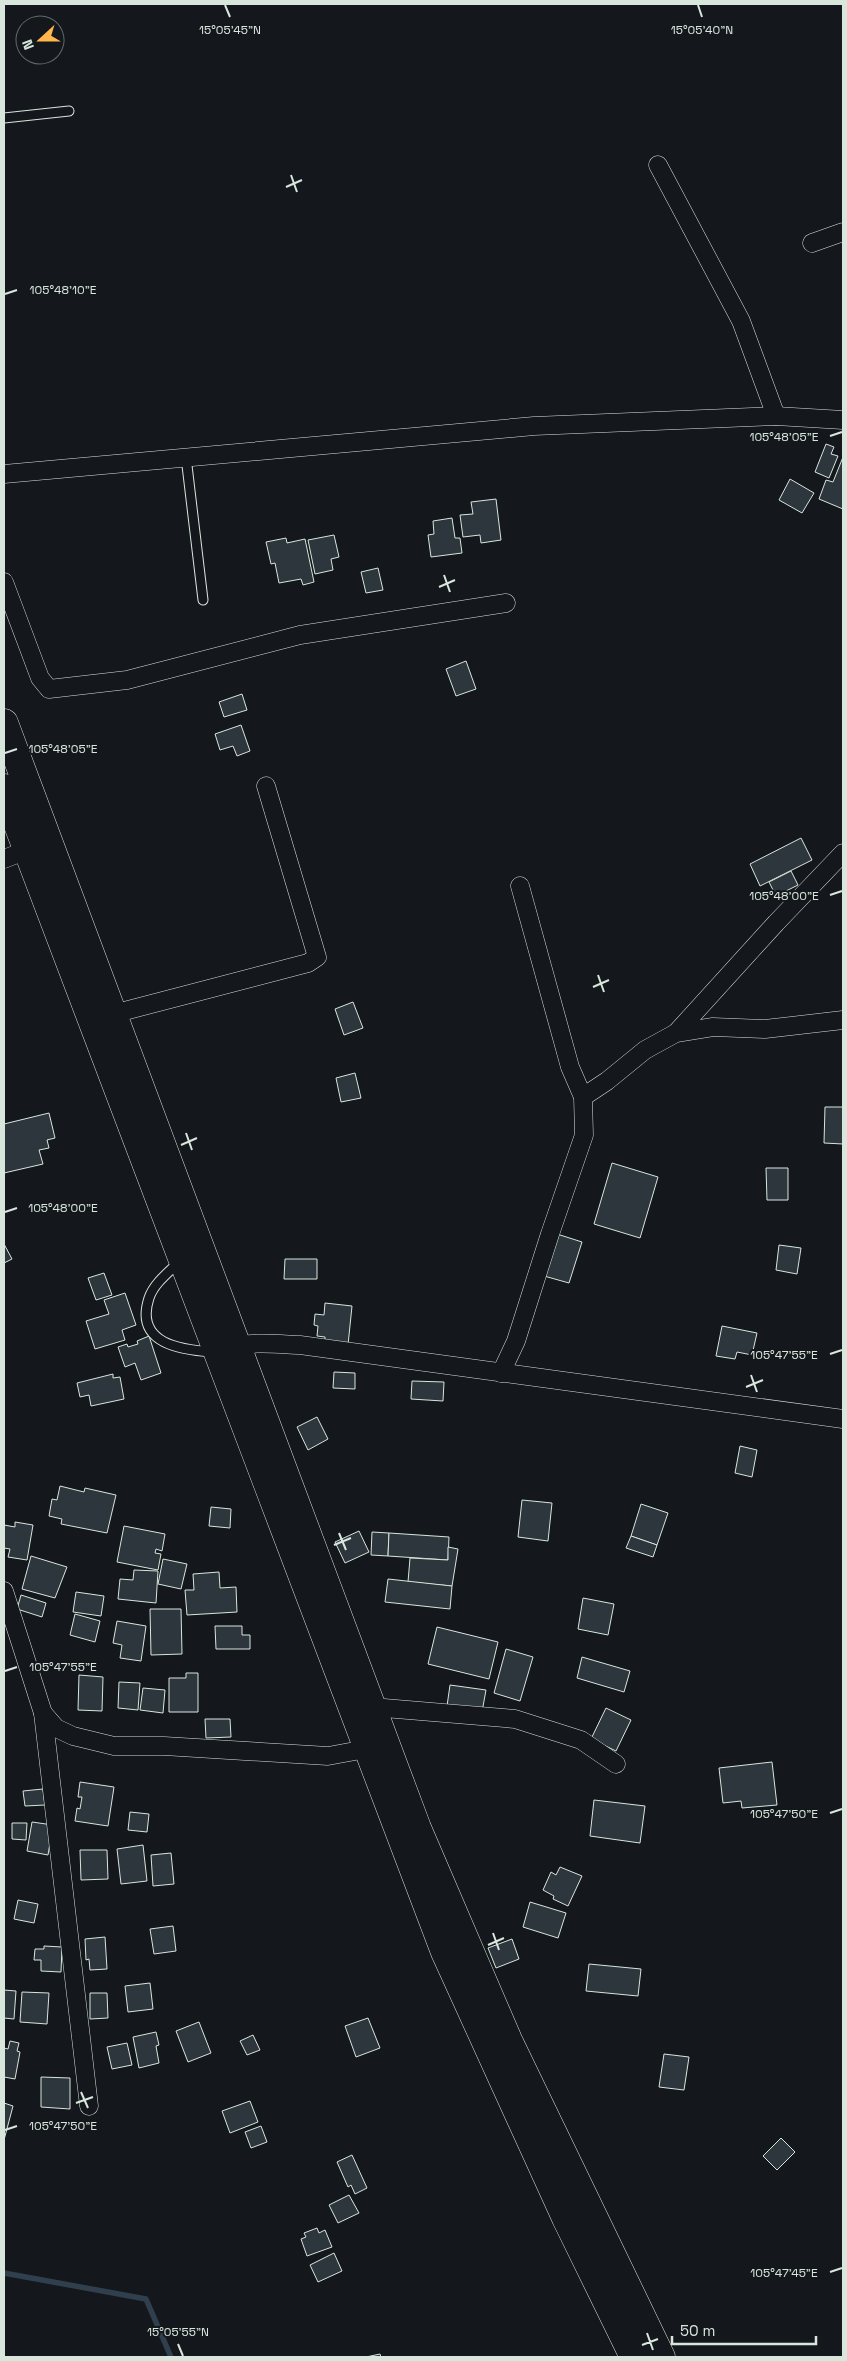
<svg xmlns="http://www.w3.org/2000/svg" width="847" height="2361" font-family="'Space Grotesk',sans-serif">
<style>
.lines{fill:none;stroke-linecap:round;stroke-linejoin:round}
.stream{stroke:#2f3f4d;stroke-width:5.5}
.building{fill:#2c363c;stroke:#d8e6dc}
.service-casing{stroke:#d8e6dc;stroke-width:11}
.minor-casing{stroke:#d8e6dc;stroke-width:19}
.trunk-casing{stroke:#d8e6dc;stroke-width:29}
.service{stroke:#14181c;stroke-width:9}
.minor{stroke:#14181c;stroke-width:18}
.trunk{stroke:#14181c;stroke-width:28}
.ticks{fill:none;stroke:#d8e6dc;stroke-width:2}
.ticks-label{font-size:12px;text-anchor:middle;fill:#d8e6dc;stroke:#14181c;stroke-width:4;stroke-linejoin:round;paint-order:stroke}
</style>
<rect width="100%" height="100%" fill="#14181c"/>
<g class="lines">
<!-- stream -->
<path class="stream" d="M4,2273L146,2299L171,2357"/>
</g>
<!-- building -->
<g class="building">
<path d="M826,444L834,447L831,454L838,456L829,478L815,472Z"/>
<path d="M843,457V509L819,499L826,480L833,482Z"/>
<path d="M790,479L814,493L802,513L779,500Z"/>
<path d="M496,499L501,540L481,543L480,535L463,537L460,515L473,514L471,502Z"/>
<path d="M452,518L455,538H460L462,553L431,557L428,535L434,534L433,521Z"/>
<path d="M334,535L339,557L331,559L333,570L315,574L308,540Z"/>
<path d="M286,538L287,543L305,539L314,582L303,585L301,579L279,583L275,563L271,564L266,542Z"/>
<path d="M378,568L383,590L366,593L361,572Z"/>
<path d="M466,661L476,689L456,696L446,669Z"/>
<path d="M242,694L247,710L224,717L219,702Z"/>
<path d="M241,725L250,751L237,756L233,746L220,750L215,734Z"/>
<path d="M801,838L812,860L760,886L750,864Z"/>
<path d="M791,871L798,885L776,896L769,882Z"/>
<path d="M353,1002L363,1028L344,1035L335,1009Z"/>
<path d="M355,1073L361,1098L341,1102L336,1078Z"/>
<path d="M825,1107H843V1144L824,1143Z"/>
<path d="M49,1113L55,1138L47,1140L49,1148L39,1150L43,1164L4,1173V1124Z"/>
<path d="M612,1163L658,1177L640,1238L594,1224Z"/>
<path d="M766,1168H788V1200H767Z"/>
<path d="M557,1234L582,1242L569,1283L544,1276Z"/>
<path d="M4,1244L12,1259L4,1263Z"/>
<path d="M779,1245L801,1248L797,1274L776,1270Z"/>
<path d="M285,1259H317V1279H284Z"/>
<path d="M104,1273L112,1295L96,1300L88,1278Z"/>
<path d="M125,1293L136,1325L122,1330L125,1340L95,1349L86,1321L109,1314L104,1300Z"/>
<path d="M325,1303L352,1306L348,1345L325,1342V1337L317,1336L318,1326L314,1325L315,1314L324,1315Z"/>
<path d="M722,1326L757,1333L752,1355L737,1352L735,1359L716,1356Z"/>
<path d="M149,1336L161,1373L141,1380L135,1363L125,1367L118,1347L127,1344L128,1347L138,1344L137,1341Z"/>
<path d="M334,1372L355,1373V1389L333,1388Z"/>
<path d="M113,1374V1378L120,1377L124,1399L91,1406L89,1395L80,1397L77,1383Z"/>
<path d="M412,1381L444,1382L443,1401L411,1399Z"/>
<path d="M317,1417L328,1439L308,1450L297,1427Z"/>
<path d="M740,1446L757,1450L752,1477L735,1473Z"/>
<path d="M60,1486L84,1492L85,1488L116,1495L107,1533L61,1524L62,1519L49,1516L52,1499L57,1500Z"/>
<path d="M522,1500L552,1503L548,1541L518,1537Z"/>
<path d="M641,1504L668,1513L657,1545L631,1536Z"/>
<path d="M211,1507L231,1509L230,1528L209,1526Z"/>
<path d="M15,1522L33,1525L27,1560L8,1557L10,1549L4,1548V1525L15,1527Z"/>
<path d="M124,1526L165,1534L162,1551L156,1549L155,1553L161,1554L158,1570L117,1562Z"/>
<path d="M359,1531L369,1552L345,1563L335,1542Z"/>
<path d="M372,1532L389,1533L388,1556L371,1555Z"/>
<path d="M389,1533L449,1537L448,1560L388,1556Z"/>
<path d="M631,1536L657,1545L653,1557L626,1548Z"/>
<path d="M448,1547L458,1549L452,1586L408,1582L410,1558L448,1560Z"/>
<path d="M31,1556L67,1567L55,1598L22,1589Z"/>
<path d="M163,1559L187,1564L181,1589L158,1584Z"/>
<path d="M134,1570L158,1571L156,1603L118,1599L120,1579L133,1580Z"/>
<path d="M219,1572L220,1588L236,1587L237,1612L187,1615L185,1590H194L193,1574Z"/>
<path d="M388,1579L452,1586L450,1609L385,1602Z"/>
<path d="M76,1592L104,1596L101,1616L73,1612Z"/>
<path d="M21,1595L46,1603L42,1617L17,1609Z"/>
<path d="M583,1598L614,1604L608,1635L578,1629Z"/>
<path d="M150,1609H181L182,1654L151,1655Z"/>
<path d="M75,1614L100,1621L95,1642L70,1635Z"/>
<path d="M117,1621L146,1626L141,1661L120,1658L122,1645L113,1643Z"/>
<path d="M215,1626H242V1635H250V1649H216Z"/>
<path d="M437,1627L498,1642L489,1679L428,1664Z"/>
<path d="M506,1649L533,1657L520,1701L494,1693Z"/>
<path d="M582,1657L630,1671L624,1692L577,1678Z"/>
<path d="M186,1673H198V1712H169V1678H186Z"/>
<path d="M79,1675L103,1677L102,1711L78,1710Z"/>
<path d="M119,1682L140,1683L138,1710L118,1708Z"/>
<path d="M450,1685L486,1690L482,1712L447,1706Z"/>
<path d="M143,1688L165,1690L163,1713L140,1710Z"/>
<path d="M606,1708L631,1720L616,1751L591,1739Z"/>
<path d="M205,1719H230L231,1737L206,1738Z"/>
<path d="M772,1762L777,1805L742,1808L741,1801L723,1803L719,1768Z"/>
<path d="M80,1782L114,1787L108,1826L75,1821L77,1808L80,1809L82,1797H78Z"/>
<path d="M43,1789L45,1805L25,1806L23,1791Z"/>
<path d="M594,1800L645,1806L640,1843L590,1836Z"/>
<path d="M130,1812L149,1814L147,1832L128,1830Z"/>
<path d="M32,1822L53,1825L48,1855L27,1851Z"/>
<path d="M12,1823H27L26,1840L12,1839Z"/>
<path d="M143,1845L147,1881L121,1884L117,1849Z"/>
<path d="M80,1850H107L108,1879L81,1880Z"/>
<path d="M171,1853L174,1884L153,1886L151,1855Z"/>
<path d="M560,1867L582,1876L568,1906L553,1899L554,1896L543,1890L551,1872L556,1875Z"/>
<path d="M18,1900L38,1904L34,1923L14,1919Z"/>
<path d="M530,1902L566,1913L558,1938L523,1927Z"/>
<path d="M173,1926L176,1951L154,1954L150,1929Z"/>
<path d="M105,1937L107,1969L90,1970L89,1959L86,1960L85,1939Z"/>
<path d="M512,1939L519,1959L496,1968L488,1948Z"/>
<path d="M44,1946L62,1947L61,1972L41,1971V1960H34L35,1949H44Z"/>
<path d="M589,1964L641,1969L638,1996L586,1991Z"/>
<path d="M150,1983L153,2009L128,2012L125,1986Z"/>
<path d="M4,1990L16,1991L14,2019L4,2018Z"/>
<path d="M22,1992L49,1993L47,2024L20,2022Z"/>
<path d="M90,1993H107L108,2018L90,2019Z"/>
<path d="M368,2018L380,2048L356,2057L345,2026Z"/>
<path d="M199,2022L211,2053L188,2062L176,2031Z"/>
<path d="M156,2032L159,2045L156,2046L159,2063L139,2068L133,2037Z"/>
<path d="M253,2035L260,2050L247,2055L240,2041Z"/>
<path d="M10,2041L19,2043L17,2051L20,2052L15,2079L4,2077V2048L8,2049Z"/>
<path d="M127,2043L132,2065L112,2069L107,2047Z"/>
<path d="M664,2054L689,2057L684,2090L659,2087Z"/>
<path d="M41,2077L70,2078V2109L41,2107Z"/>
<path d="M250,2101L258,2122L230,2133L222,2111Z"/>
<path d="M4,2103L13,2106L4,2140Z"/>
<path d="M261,2126L267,2142L251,2148L245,2132Z"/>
<path d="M781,2138L795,2152L777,2170L763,2156Z"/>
<path d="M352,2155L367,2188L355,2194L351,2185L348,2187L337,2162Z"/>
<path d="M349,2195L359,2213L338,2223L329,2205Z"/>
<path d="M317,2228L319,2233L325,2230L332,2247L307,2256L301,2239L306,2237L304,2233Z"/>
<path d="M334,2253L342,2271L318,2282L310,2265Z"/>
<path d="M380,2354L381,2357H366Z"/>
</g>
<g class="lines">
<!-- service casing -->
<g class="service-casing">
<g id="service">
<path d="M4,118L69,111"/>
<path d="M186,457L203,600"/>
<path d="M179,1262C169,1272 154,1283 149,1298C134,1344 181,1350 213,1352"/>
</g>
</g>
<!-- minor casing -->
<g class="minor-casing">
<g id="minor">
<path d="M658,165L741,321L776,416"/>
<path d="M812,243L843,232"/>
<path d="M4,474L534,426L776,416L843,420"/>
<path d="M4,582L40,678L49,689L127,680L300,635L506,603"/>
<path d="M4,859L27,850"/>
<path d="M113,1014L308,963L317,957L266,786"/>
<path d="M676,1033L776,923L843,853"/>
<path d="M583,1097L607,1081L645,1050L676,1033L713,1027L765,1029L843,1020"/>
<path d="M228,1348C251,1341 276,1344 300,1345L843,1419"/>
<path d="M501,1373L516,1341L550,1234L584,1135L583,1097L570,1067L520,886"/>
<path d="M4,1591L43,1713L56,1728L73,1736L114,1746H164L328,1756L366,1749"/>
<path d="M372,1707L515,1719L581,1740L616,1764"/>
<path d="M43,1713L89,2106"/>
</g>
</g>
<!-- trunk casing -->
<g class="trunk-casing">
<g id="trunk">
<path d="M4,723L417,1828L508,2040L661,2357"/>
<path d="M4,788L445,1952L566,2218L634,2357"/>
</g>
</g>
<!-- service -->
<use href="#service" class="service"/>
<!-- minor -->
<use href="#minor" class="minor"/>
<!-- trunk -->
<use href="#trunk" class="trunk"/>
</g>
<!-- ticks -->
<path class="ticks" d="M225,5L230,17M698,5L702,17M291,175L297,192M286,187L302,180M5,294L17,290M830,436L842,432M444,575L450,592M439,587L455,580M5,753L17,749M830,895L842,891M598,975L604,992M593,987L609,980M186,1133L192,1150M181,1145L197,1138M5,1212L17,1208M830,1354L842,1350M751,1375L757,1392M746,1387L763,1380M339,1533L346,1550M334,1545L351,1538M5,1671L17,1667M830,1813L842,1809M493,1933L499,1950M488,1945L504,1938M81,2092L88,2108M76,2103L93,2097M5,2130L17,2126M830,2272L842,2268M647,2333L653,2350M178,2344L183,2356M642,2345L658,2339"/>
<g class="ticks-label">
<text x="230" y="34">15°05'45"N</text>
<text x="702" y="34">15°05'40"N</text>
<text x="63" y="294">105°48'10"E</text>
<text x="784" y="441">105°48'05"E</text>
<text x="63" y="753">105°48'05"E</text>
<text x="784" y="900">105°48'00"E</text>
<text x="63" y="1212">105°48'00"E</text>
<text x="784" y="1359">105°47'55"E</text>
<text x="63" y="1671">105°47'55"E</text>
<text x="784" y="1818">105°47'50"E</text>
<text x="63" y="2130">105°47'50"E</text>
<text x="784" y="2277">105°47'45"E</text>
<text x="178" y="2336">15°05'55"N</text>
</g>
<!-- border -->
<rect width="847" height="2361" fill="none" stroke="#d8e6dc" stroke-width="10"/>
<!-- north arrow -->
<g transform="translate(40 40) rotate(249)"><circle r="24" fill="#14181c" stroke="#626a69"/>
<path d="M0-4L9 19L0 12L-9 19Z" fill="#ffb74d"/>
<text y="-8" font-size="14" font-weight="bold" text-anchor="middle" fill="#d8e6dc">N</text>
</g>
<!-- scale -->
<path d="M672 2336v8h144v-8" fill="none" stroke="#d8e6dc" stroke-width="2.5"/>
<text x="680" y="2336" font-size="15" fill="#d8e6dc" stroke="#14181c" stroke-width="4" paint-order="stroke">50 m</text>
</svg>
